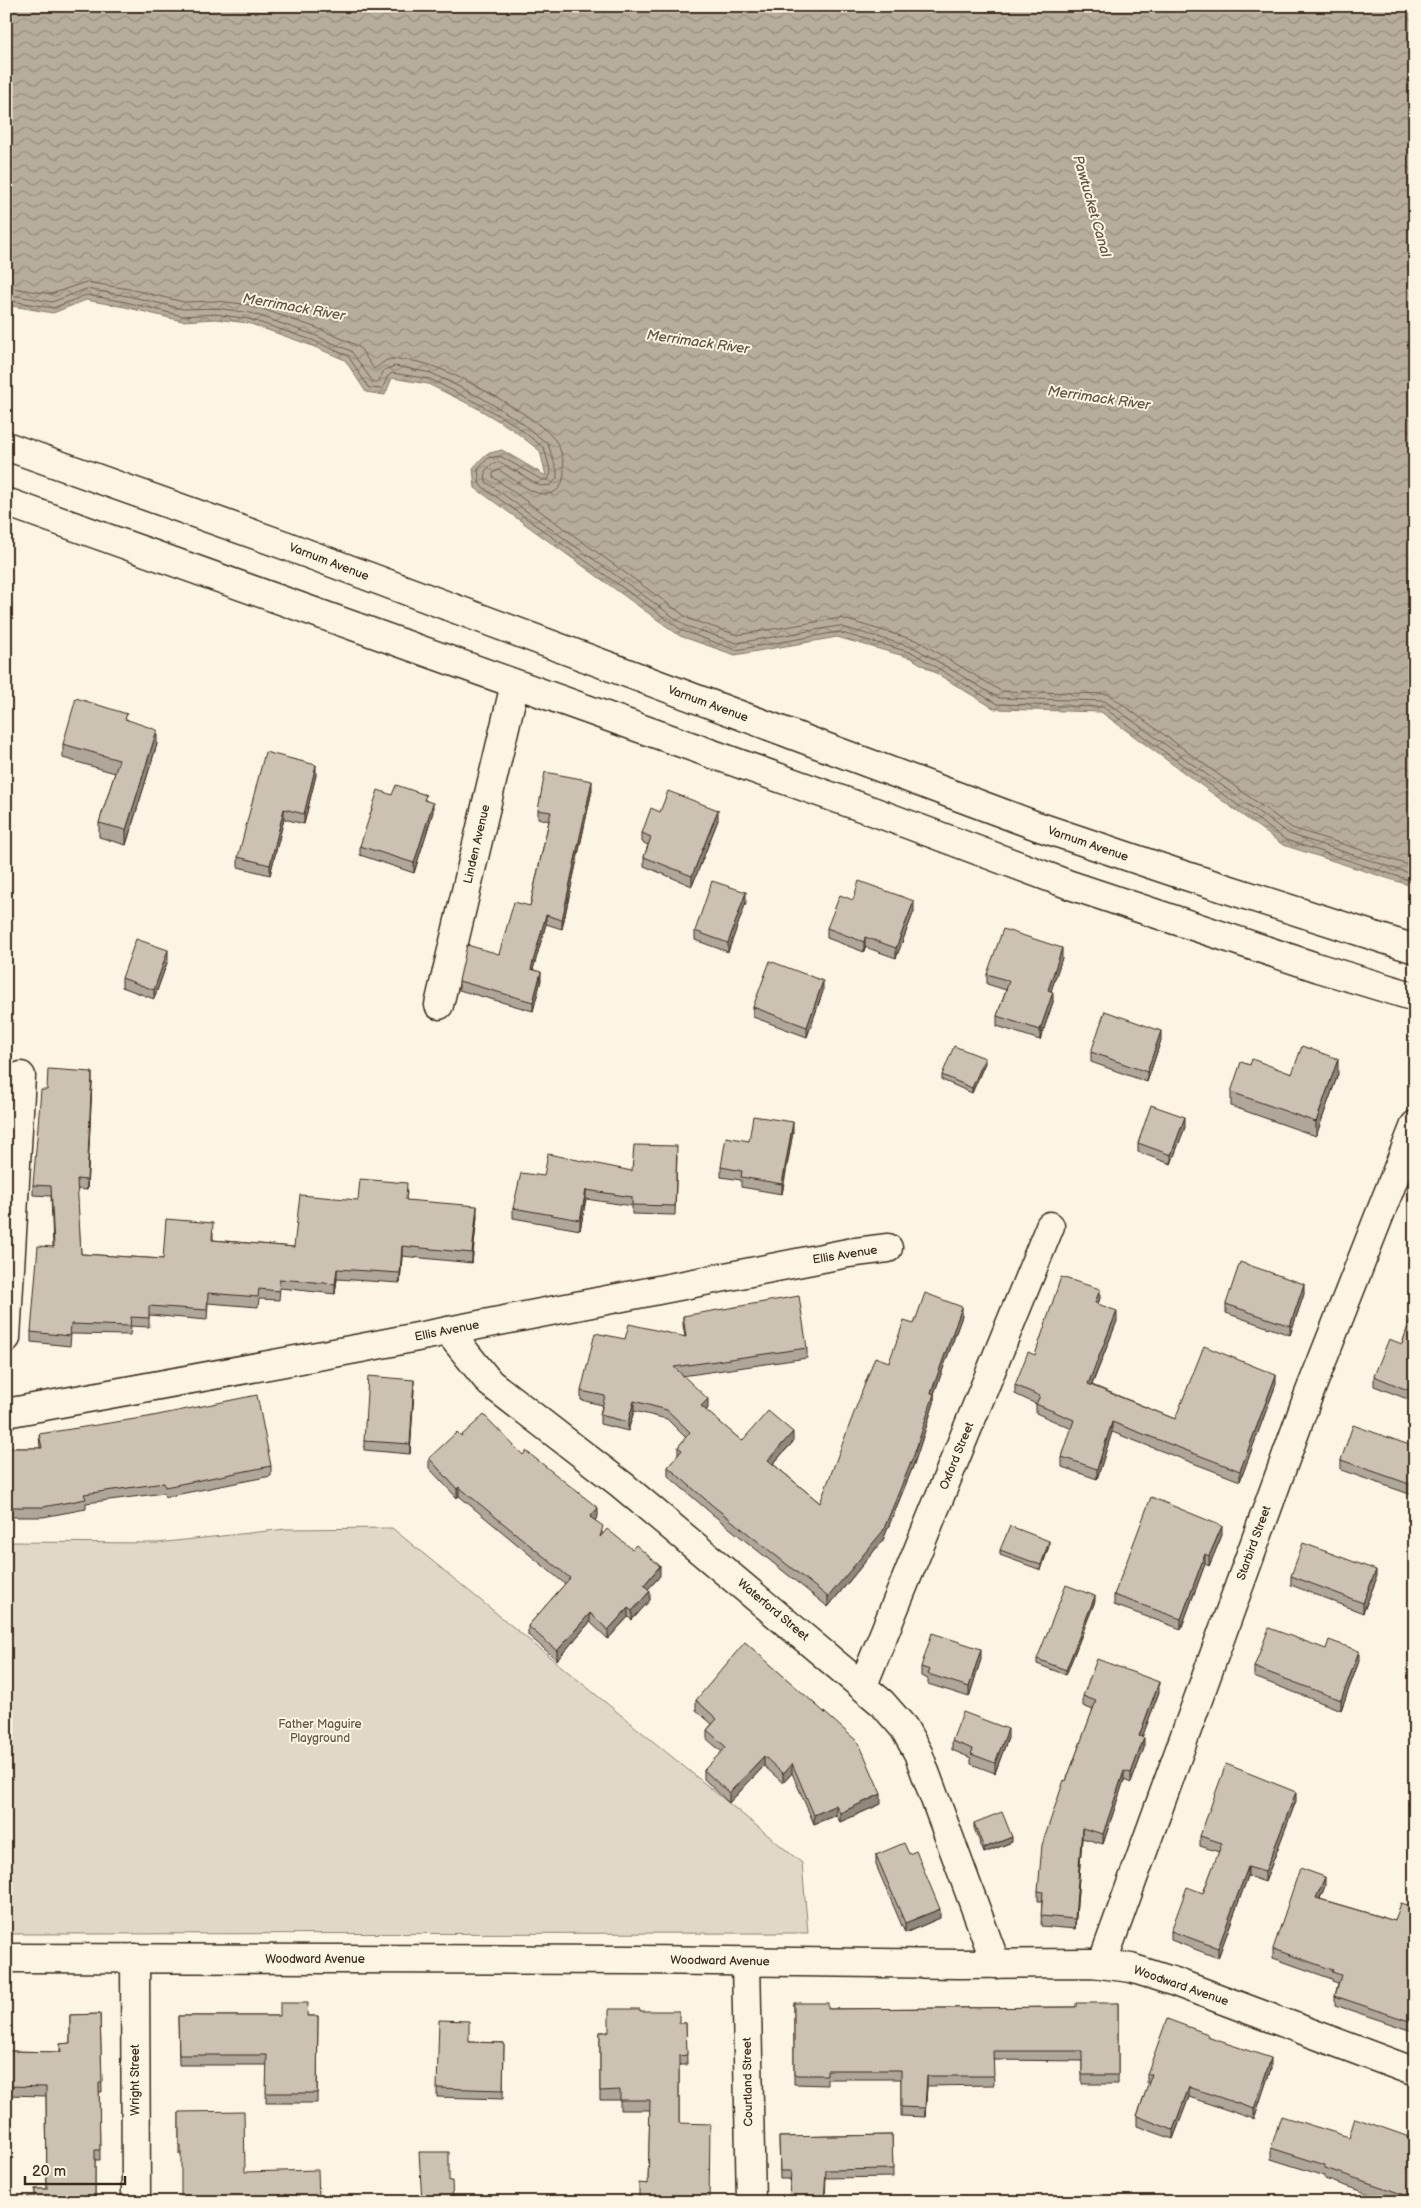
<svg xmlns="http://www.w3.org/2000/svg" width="1421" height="2208" font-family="'Balsamiq Sans',sans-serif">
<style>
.green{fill:#e0d8c8;stroke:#8e8173}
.water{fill:url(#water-waves);stroke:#85796b}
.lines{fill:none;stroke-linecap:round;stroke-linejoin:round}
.shore{stroke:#6d5e51;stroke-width:1}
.minor-casing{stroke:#3b2a1e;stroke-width:31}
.primary-casing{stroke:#3b2a1e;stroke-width:31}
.minor{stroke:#fcf5e5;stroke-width:28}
.primary{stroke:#fcf5e5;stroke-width:28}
.wall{fill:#afa79a;stroke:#3b2a1e}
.shaded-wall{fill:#8f887d;stroke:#3b2a1e}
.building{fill:#ccc2b3;stroke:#3b2a1e}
.labels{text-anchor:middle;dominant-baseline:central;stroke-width:4;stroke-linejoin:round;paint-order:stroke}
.street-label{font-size:12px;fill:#3b2a1e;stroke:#fcf5e5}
.park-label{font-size:12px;fill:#645648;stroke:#fcf5e5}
.water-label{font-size:14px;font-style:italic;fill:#605144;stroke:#fcf5e5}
</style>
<defs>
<pattern id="water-waves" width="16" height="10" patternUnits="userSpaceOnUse" patternTransform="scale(1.25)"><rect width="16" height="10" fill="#b7ad9e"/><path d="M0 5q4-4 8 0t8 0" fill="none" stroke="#968d80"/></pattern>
</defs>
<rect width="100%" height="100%" fill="#fcf5e5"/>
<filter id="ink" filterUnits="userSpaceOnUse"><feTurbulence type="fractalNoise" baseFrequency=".02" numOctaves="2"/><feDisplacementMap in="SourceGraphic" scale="10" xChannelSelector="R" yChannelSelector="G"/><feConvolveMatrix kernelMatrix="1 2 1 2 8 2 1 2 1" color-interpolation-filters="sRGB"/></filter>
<g filter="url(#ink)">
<!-- green -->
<path class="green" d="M392,1528L802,1863L808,1933L6,1934V1542L157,1543L286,1529Z"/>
<!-- water -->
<path class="water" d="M6,6H1415V887L1283,845L1101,712L995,709L911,658L837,637L735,655L680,636L475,488L473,468L486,454L502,450L546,476L540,451L512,429L477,408L428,384L392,378L385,395L366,392L345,360L310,345L248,323L215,319L182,321L125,307L86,300L53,313L6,305Z"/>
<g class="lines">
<!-- shore -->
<g class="shore">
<path d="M6,287L51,294L86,282L129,289L184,302L217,301L251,305L317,328L354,344L360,348L374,369C380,366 384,359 393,359C405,359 423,362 435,367C463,377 538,417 555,440C566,455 572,497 542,494C528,492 511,477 499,470L493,473V477L689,619L737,635L840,618L918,641L1001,691L1108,694L1292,828L1415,867"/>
<path d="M6,294L52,302L86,289L128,296L183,309L216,308L251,313L314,335L351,351L373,382H378L384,370L395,366L431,373L482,398L518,420L548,444L557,471V478L551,485L541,486L500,462L492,464L485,471L486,482L686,626L737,643L839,626L915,648L999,698L1105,701L1289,834L1415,875"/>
<path d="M6,300L53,308L86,295L126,302L182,316L215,314L249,319L312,340L348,356L369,388L382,389L388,376L392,373L430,379L479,404L514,424L544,448L551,473L548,480H542L500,456L488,458L478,469L480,485L683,631L736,650L838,632L913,653L997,704L1103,707L1286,840L1415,882"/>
</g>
<!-- minor casing -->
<g class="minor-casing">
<g id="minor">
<path d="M439,1005L515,684"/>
<path d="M448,1331L490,1383L622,1485L882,1703L904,1728L918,1753L996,1964"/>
<path d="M6,1338L21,1076"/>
<path d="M6,1413L361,1348L848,1253L888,1248"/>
<path d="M863,1685L1050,1226"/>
<path d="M6,1958L640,1960L960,1964L1092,1963L1131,1968L1175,1982L1415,2072"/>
<path d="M135,1958L136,2202"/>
<path d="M746,1962L751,2202"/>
<path d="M1102,1964L1307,1399L1415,1125"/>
</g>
</g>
<!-- primary casing -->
<g class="primary-casing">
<g id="primary">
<path d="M6,446L287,546L1037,826L1177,873L1415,949"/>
<path d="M6,502L875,812L1070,885L1319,968L1415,997"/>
</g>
</g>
<!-- minor -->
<use href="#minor" class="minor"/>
<!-- primary -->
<use href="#primary" class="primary"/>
</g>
<!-- wall -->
<g class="wall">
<path d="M127,719L157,744L126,845L99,837V823L115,773L63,758V744Z"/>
<path d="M316,775L304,824L284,819L270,875L238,867V857Z"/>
<path d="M592,790L562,929L546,924L533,969L541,980L533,1011L459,990V981L499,954L530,906L549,821L538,818V810Z"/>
<path d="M392,795L426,800L433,812L414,873L360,855V846Z"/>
<path d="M660,812L718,820L692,886L644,866V857L648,845L642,842V833Z"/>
<path d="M746,902L728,952L695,940V931Z"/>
<path d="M914,911L896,958L865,947L864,952L827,938V928Z"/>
<path d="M1062,958L1051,991L1053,1002L1040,1040L997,1026V1016L1006,990L987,984V974Z"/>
<path d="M168,960L154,999L122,987V978Z"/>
<path d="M823,991L807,1037L753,1017V1007Z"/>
<path d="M1161,1040L1147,1082L1091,1062V1052Z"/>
<path d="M985,1063L972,1093L942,1080V1075Z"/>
<path d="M1250,1065L1292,1074H1338L1316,1136L1231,1106V1092Z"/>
<path d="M92,1082L87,1190L77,1189L81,1254L163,1259L213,1232V1240L294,1247L358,1200L407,1192L406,1200L477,1216L472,1263L402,1256L400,1283L337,1279L335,1294L280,1288L279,1300L259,1299L258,1307L208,1303L207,1320L149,1315V1327L131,1326L130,1335L71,1334L70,1346L31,1342V1332L53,1247L51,1196L33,1195V1185Z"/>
<path d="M1185,1127L1171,1164L1138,1152V1143Z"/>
<path d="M793,1132L782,1194L741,1187V1180L721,1177V1167L749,1141Z"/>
<path d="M677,1156L675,1215L632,1214V1206L586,1199L580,1230L513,1218V1208L544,1176L632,1171Z"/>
<path d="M1304,1294L1290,1335L1226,1313V1304Z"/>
<path d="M1100,1298L1098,1304L1117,1321L1092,1385L1175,1419L1276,1384L1240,1481L1112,1432L1097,1479L1062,1467V1457L1072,1429L1036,1413V1404L1015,1394V1385L1035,1355Z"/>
<path d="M1415,1306V1402L1374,1386V1376L1402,1344Z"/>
<path d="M683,1316L807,1348V1358L682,1376L708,1408L706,1411L742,1441L793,1442L773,1464L820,1503L889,1362L914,1324L962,1316L934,1394V1403L914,1464L883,1540L828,1607L712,1514L668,1476V1467L678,1456V1447L686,1438L667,1419L634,1411L628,1431L600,1424V1415L602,1405L581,1400V1391L625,1339L685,1337L683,1325Z"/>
<path d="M414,1389L410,1454L364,1450V1441Z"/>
<path d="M39,1434L271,1466V1476L165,1497L164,1493L86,1503V1509L43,1517H6V1448H40Z"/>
<path d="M461,1436L523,1455L598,1517L595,1520L603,1534L660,1576L648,1589L650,1600L632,1620L628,1617L608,1639L590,1622L557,1660L528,1635V1626L565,1584L459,1496L457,1498L429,1468V1458Z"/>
<path d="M1415,1447V1496L1341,1470V1460Z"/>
<path d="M1222,1535L1209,1566L1205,1564L1181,1629L1114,1605V1595Z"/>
<path d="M1049,1546L1041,1570L1000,1555V1550Z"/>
<path d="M1291,1576L1376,1580L1363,1613L1291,1585Z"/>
<path d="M1095,1601L1066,1675L1037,1664V1659Z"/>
<path d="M1326,1649L1359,1661L1341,1710L1254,1677V1667Z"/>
<path d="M981,1659L969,1697L928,1684V1679L921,1676V1667Z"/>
<path d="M1159,1692L1142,1737L1144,1748L1131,1783L1124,1780L1103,1844L1082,1838L1075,1929L1041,1926L1042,1901H1038V1891L1066,1781L1093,1710L1083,1706V1696Z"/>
<path d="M696,1700L881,1804L840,1822L836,1815L814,1824L792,1773L783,1783L764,1766L729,1803L704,1779V1770L722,1752L707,1739V1730L712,1724L696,1710Z"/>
<path d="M1008,1738L995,1773L971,1764V1758L952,1750V1741Z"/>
<path d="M1296,1801L1265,1882L1248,1876L1218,1958L1171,1940V1931L1203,1893L1219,1852L1200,1846V1836Z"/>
<path d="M974,1823L1012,1842L984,1853L974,1828Z"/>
<path d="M909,1854L940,1918L905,1933L876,1865V1855Z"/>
<path d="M1325,1886L1320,1899L1395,1921L1415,1907V2032L1335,2005V1996L1338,1983L1332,1981V1979L1273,1958V1949Z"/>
<path d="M794,2003L828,2009L1076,2007L1118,2003V2084H1082V2061L993,2060L994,2085L927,2086L925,2117L901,2116V2079H827V2085L794,2084Z"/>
<path d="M6,2005H8V2051L60,2052V2044L70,2043V2015L100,2014L102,2092H99L100,2160H95V2202H28V2196H35V2189H47L46,2096L6,2095Z"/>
<path d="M640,2011L679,2023H686L687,2065H679V2123L648,2184L650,2110H620V2100H600V2032H609Z"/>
<path d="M178,2016H318L317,2103H266L267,2065H179Z"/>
<path d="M1208,2037L1271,2068L1254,2119L1189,2097L1173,2139L1137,2126V2116L1149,2083H1147V2074Z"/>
<path d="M469,2042L504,2043L503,2099L437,2097V2088Z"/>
<path d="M179,2112L245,2172L179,2154Z"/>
<path d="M892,2135L893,2177L826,2178L825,2202H789L790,2179H780L779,2137Z"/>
<path d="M1349,2137L1415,2202H1392L1325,2179V2176L1271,2159V2148Z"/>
</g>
<!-- shaded-wall -->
<g class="shaded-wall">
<path d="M157,730V744L126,845V830Z"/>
<path d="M316,765V775L304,824V814Z"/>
<path d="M592,781V790L562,929V920Z"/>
<path d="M433,803V812L414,873V863Z"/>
<path d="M284,809V819L270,875V865Z"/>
<path d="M718,810V820L692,886V876Z"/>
<path d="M746,892V902L728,952V943Z"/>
<path d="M914,901V911L896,958V948Z"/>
<path d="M546,915V924L531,977V969Z"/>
<path d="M865,937V947L864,952V942Z"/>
<path d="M1062,948V958L1048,1000V990Z"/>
<path d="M168,950V960L154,999V990Z"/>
<path d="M541,972V980L533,1011V1002Z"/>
<path d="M823,981V991L807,1037V1027Z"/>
<path d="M1053,992V1002L1040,1040V1030Z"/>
<path d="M1161,1031V1040L1147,1082V1072Z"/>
<path d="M985,1058V1063L972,1093V1088Z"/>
<path d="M1338,1059V1074L1316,1136V1122Z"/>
<path d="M92,1072V1082L87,1190V1180Z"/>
<path d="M1185,1117V1127L1171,1164V1155Z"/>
<path d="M793,1122V1132L782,1194V1184Z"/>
<path d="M586,1190V1199L580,1230V1220Z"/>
<path d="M477,1206V1216L472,1263V1253Z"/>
<path d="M402,1246V1256L400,1283V1273Z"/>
<path d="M337,1269V1279L335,1294V1284Z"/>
<path d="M1304,1284V1294L1290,1335V1326Z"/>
<path d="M1100,1289V1298L1095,1312V1303Z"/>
<path d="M962,1307V1316L931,1402V1393Z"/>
<path d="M1117,1311V1321L1088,1394V1384Z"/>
<path d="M1276,1375V1384L1240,1481V1471Z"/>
<path d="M414,1380V1389L410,1454V1444Z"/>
<path d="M934,1394V1403L914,1464L883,1540L828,1607V1597Z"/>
<path d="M708,1399V1408L701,1416V1406Z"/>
<path d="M634,1401V1411L628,1431V1422Z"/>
<path d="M1112,1422V1432L1097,1479V1469Z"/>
<path d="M793,1432V1442L768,1469V1460Z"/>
<path d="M459,1487V1496L457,1498V1489Z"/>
<path d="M598,1508V1517L590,1526V1517Z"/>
<path d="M1222,1526V1535L1209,1566V1556Z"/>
<path d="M1049,1541V1546L1041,1570V1565Z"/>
<path d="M1205,1554V1564L1181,1629V1619Z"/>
<path d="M660,1566V1576L644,1594V1585Z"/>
<path d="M1376,1570V1580L1363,1613V1603Z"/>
<path d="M650,1591V1600L632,1620V1611Z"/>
<path d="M1095,1596V1601L1066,1675V1670Z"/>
<path d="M628,1608V1617L608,1639V1630Z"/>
<path d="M590,1613V1622L557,1660V1651Z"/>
<path d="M981,1649V1659L969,1697V1687Z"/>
<path d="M1359,1651V1661L1341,1710V1700Z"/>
<path d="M1159,1682V1692L1139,1746V1736Z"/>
<path d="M1008,1729V1738L995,1773V1763Z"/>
<path d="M1144,1738V1748L1131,1783V1773Z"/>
<path d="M764,1756V1766L729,1803V1793Z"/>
<path d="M792,1763V1773L783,1783V1774Z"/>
<path d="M1124,1771V1780L1103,1844V1834Z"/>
<path d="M1296,1792V1801L1265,1882V1872Z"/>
<path d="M881,1794V1804L840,1822V1813Z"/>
<path d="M836,1805V1815L814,1824V1815Z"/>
<path d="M1082,1828V1838L1075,1929V1919Z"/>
<path d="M1012,1837V1842L984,1853V1848Z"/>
<path d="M1248,1867V1876L1218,1958V1948Z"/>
<path d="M1325,1877V1886L1316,1907V1898Z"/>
<path d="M940,1909V1918L905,1933V1923Z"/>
<path d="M1271,2058V2068L1254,2119V2109Z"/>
<path d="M927,2076V2086L925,2117V2108Z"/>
<path d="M1189,2087V2097L1173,2139V2130Z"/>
</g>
<!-- building -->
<g class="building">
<path d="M76,698L127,714L125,719L157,730L126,830L99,823L119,760L63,744Z"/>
<path d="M265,752L316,765L304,814L284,809L270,865L238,857Z"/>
<path d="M545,772L592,781L562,920L546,915L531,969L541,972L533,1002L459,981L467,945L499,954L514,902L530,906L551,812L538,810Z"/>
<path d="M396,785L426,795L424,800L433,803L414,863L360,846L378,790L392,795Z"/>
<path d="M668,791L718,810L692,876L644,857L651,837L642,833L651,808L660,812Z"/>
<path d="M712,881L746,892L728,943L695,931Z"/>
<path d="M859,881L914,901L896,948L865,937L864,942L827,928L840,895L853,900Z"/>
<path d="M1003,929L1062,948L1048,990L1053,992L1040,1030L997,1016L1009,981L987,974Z"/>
<path d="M136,939L168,950L154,990L122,978Z"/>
<path d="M770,961L823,981L807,1027L753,1007Z"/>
<path d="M1105,1011L1161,1031L1147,1072L1091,1052Z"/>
<path d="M954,1046L985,1058L972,1088L942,1075Z"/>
<path d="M1302,1046L1338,1059L1316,1122L1231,1092L1241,1062L1250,1065L1252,1059L1292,1074Z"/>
<path d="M48,1069L92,1072L87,1180L77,1179L81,1254L163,1259L166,1219L213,1223L212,1240L294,1247L300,1195L358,1200L360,1179L407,1183L406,1200L477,1206L472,1253L402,1246L400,1273L337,1269L335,1284L280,1279L279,1291L259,1289L258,1297L208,1293L207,1310L149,1306V1318L131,1317L130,1326L71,1324L70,1336L31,1332L38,1246L54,1247L51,1186L33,1185L41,1090H47Z"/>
<path d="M1151,1105L1185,1117L1171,1155L1138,1143Z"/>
<path d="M753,1116L793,1122L782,1184L741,1177L742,1171L721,1167L726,1137L749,1141Z"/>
<path d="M634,1145L677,1146L675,1206L632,1205V1197L586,1190L580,1220L513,1208L521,1173L544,1176L548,1154L632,1171Z"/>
<path d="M1240,1262L1304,1284L1290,1326L1226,1304Z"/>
<path d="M1061,1277L1100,1289L1095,1303L1117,1311L1088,1384L1175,1419L1204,1346L1276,1375L1240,1471L1112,1422L1097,1469L1062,1457L1074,1420L1036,1404L1040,1396L1015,1385L1028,1352L1035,1355Z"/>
<path d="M925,1293L962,1307L931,1393L934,1394L914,1455L883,1531L828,1597L712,1505L668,1467L682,1450L678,1447L690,1432L667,1410L634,1401L628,1422L600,1415L605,1396L581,1391L595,1333L625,1339L629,1324L686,1337L683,1316L799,1296L807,1348L674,1367L708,1399L701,1406L742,1441L768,1411L793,1432L768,1460L820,1503L875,1357L889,1362L904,1321L914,1324Z"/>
<path d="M1415,1306V1393L1374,1376L1389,1339L1402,1344Z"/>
<path d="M368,1376L414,1380L410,1444L364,1441Z"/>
<path d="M257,1395L271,1466L165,1487L164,1483L84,1494L86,1499L43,1507H6V1448H42L39,1434L148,1417Z"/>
<path d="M484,1415L523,1455L526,1451L598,1508L590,1517L603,1526L600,1537L607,1529L632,1549L636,1545L660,1566L644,1585L650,1591L632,1611L628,1608L608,1630L590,1613L557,1651L528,1626L570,1578L459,1487L457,1489L429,1458L457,1432L461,1436Z"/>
<path d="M1353,1425L1415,1447V1486L1341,1460Z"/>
<path d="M1151,1497L1222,1526L1209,1556L1205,1554L1181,1619L1114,1595Z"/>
<path d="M1010,1526L1049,1541L1041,1565L1000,1550Z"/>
<path d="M1303,1543L1376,1570L1363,1603L1291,1576Z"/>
<path d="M1066,1585L1095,1596L1066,1670L1037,1659Z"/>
<path d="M1269,1628L1326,1649L1329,1640L1359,1651L1341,1700L1254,1667Z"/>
<path d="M932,1633L981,1649L969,1687L928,1674L930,1670L921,1667Z"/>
<path d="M745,1642L859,1743L881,1794L840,1813L836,1805L814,1815L792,1763L783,1774L764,1756L729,1793L704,1770L726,1747L707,1730L717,1719L696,1700Z"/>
<path d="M1097,1659L1159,1682L1139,1736L1144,1738L1131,1773L1124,1771L1103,1834L1082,1828L1075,1919L1041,1916L1043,1892L1038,1891L1042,1845L1064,1780L1066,1781L1096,1701L1083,1696Z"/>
<path d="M963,1712L1008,1729L995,1763L971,1754L973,1749L952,1741Z"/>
<path d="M1226,1764L1296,1792L1265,1872L1248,1867L1218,1948L1171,1931L1187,1887L1203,1893L1222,1843L1200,1836Z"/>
<path d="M1002,1812L1012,1837L984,1848L974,1823Z"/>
<path d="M904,1843L909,1854L916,1851L940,1909L905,1923L876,1855Z"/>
<path d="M1300,1868L1325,1877L1316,1898L1395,1921L1401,1903L1415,1907V1965L1414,1968H1415V2023L1335,1996L1341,1975L1332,1972L1333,1970L1273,1949Z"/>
<path d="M280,2003H308L307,2016H318L317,2093H266L267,2055H179L178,2016H280Z"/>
<path d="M794,2003H828V2009L1076,2007V2003H1118V2075H1082V2051H993L994,2076H927L925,2108L901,2107V2070H827V2075H794Z"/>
<path d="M6,2005H8L7,2051L61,2052L60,2044L70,2043V2015L100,2014L102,2083H99L100,2150H95V2202H28V2196H35V2189H47L46,2087L6,2086Z"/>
<path d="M609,2009H640V2011H679V2023H686L687,2055L679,2056V2123L710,2124L709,2202H639V2183L648,2184L650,2100H620V2090L600,2091V2032H609Z"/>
<path d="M1167,2019L1208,2034L1207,2037L1271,2058L1254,2109L1189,2087L1173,2130L1137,2116L1152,2074H1147Z"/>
<path d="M439,2020L469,2021V2042L504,2043L503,2090L437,2088Z"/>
<path d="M244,2111L245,2172L318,2170L319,2202H181V2145H179V2112Z"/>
<path d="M1281,2116L1349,2137L1355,2118L1415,2139V2202H1403L1405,2195L1325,2168V2165L1271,2148Z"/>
<path d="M892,2135L893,2169L826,2170L824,2202H789L791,2171H780L779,2137Z"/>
<path d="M419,2152H449V2181H452L453,2202H422Z"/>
</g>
</g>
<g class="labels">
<!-- street labels -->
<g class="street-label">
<text transform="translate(329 562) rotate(21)">Varnum Avenue</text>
<text transform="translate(708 704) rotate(20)">Varnum Avenue</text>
<text transform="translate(477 844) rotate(-77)">Linden Avenue</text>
<text transform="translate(1088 844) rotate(19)">Varnum Avenue</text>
<text transform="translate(845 1255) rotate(-9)">Ellis Avenue</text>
<text transform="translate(447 1331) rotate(-11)">Ellis Avenue</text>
<text transform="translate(957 1456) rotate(-68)">Oxford Street</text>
<text transform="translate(1254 1543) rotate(-70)">Starbird Street</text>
<text transform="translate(773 1610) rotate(40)">Waterford Street</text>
<text x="315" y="1959">Woodward Avenue</text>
<text transform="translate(720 1961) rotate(1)">Woodward Avenue</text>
<text transform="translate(1181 1986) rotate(19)">Woodward Avenue</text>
<text transform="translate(135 2080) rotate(-90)">Wright Street</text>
<text transform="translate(748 2082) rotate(-91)">Courtland Street</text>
</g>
<!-- park labels -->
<g class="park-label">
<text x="320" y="1724">Father Maguire<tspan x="320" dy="14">Playground</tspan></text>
</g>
<!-- water labels -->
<g class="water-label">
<text transform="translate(1092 206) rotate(74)">Pawtucket Canal</text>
<text transform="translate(294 307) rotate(10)">Merrimack River</text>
<text transform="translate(698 342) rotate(8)">Merrimack River</text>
<text transform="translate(1099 398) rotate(8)">Merrimack River</text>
</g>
</g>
<!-- margin -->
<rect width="1421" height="2208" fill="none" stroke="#fcf5e5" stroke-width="25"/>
<rect x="12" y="12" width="1396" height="2183" fill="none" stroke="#3b2a1e" stroke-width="2" filter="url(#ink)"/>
<!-- scale -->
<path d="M25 2176v8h100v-8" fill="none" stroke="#3b2a1e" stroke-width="2.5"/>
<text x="32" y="2176" font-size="15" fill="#3b2a1e" stroke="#fcf5e5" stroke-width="4" paint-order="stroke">20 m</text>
</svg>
